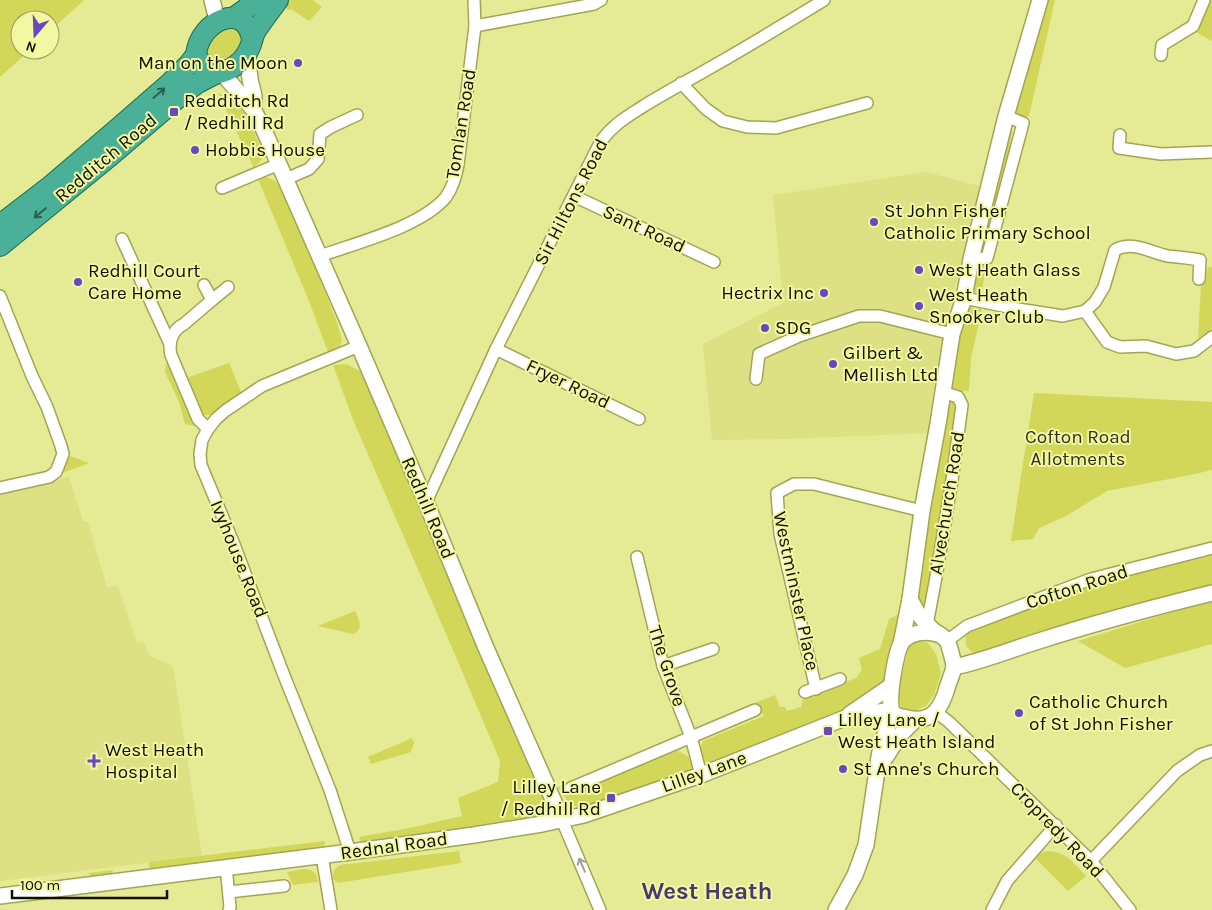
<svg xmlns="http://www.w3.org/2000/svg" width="1212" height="910" font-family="Karla,sans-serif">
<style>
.built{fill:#dde183}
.green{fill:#d2d659}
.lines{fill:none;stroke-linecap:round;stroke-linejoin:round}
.minor-casing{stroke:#a2a652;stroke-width:14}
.tertiary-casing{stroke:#a2a652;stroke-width:18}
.trunk-casing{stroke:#186c52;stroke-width:22}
.minor{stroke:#fff;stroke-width:11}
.tertiary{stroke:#fff;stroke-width:15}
.trunk{stroke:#4ab098;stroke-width:20}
.oneway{stroke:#2d604c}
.oneway2{stroke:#9f9f99}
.poi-dot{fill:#6847c0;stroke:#f2f7a1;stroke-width:2}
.labels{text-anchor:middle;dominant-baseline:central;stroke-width:4;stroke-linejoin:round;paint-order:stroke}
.poi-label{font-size:19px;fill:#101000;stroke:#f2f7a1;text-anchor:start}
.street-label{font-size:19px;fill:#101000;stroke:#f2f7a1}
.park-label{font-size:19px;fill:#30311b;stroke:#f2f7a1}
.district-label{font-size:24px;font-weight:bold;fill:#453874;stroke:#f2f7a1}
</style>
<rect width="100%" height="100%" fill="#e5ea94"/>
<!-- built -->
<g class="built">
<path d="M926,172L983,187L947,316L934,387L928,433L790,439L712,440L703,344L783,303L773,195Z"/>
<path d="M69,477L83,521L88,522L107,587L118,586L137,643L144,642L149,656L173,666L202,856L0,881V494Z"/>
</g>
<!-- green -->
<g class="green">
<path d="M0,0H84L50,31V20H20V50H30L0,77Z"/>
<path d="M288,0H314V1L322,7L309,21L291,9L288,10L285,7Z"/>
<path d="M1042,0H1055L1029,116L1024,118L1012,114Z"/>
<path d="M1208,0H1212V41L1192,30Z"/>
<path d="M219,28H235C245,37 240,52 230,59C225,62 220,64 215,66L205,58L210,35Z"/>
<path d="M218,93L243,106L262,151V159L254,168Z"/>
<path d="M1012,124V128L1010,148L985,240L982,250L980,252Z"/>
<path d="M266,177L274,180L280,187L315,266L336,320L342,339L340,346L328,352L309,301L258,179Z"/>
<path d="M973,263H987L981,295H979L973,294L970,289Z"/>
<path d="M1208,267H1212V329L1198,338L1201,286L1205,282Z"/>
<path d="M973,307L982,309L971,358L969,391H961L947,385L953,351L967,309Z"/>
<path d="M168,363L199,427L185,424L179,402L165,372L166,364Z"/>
<path d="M229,363L241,392L212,415H205L200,412L186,378Z"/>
<path d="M346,364L362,372L543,796L544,809L536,820L362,845L359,837L410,828L462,816L458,798L498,782L500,761L453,650L354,422L333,365Z"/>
<path d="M1034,393L1212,402V470L1195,474L1107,491L1066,516L1039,528L1033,539L1011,541Z"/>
<path d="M949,400L953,403L955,407L947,478L925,607L921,608L913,589Z"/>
<path d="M67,455L89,463L57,475Z"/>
<path d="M1212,555V588L976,656L966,646L965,632L1091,584Z"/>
<path d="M1212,600V644L1125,668L1078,641Z"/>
<path d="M355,611C359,620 364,630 353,634L318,626Z"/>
<path d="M899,614L885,684L861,699L835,714L719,759L709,763L702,760L700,749L703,741L764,716L755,703L775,695L780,707H785L787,711L801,707L803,699L856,678L862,670L859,658L880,649L889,619Z"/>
<path d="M919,641L927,642L936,654L941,674L934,695L926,706L912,712L901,708L899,689L909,645Z"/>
<path d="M412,738L414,743L411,752L371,764L368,757Z"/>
<path d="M678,751L691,758L693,764L690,774L584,808L570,805L558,787L568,782L572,792L659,756Z"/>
<path d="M325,841L324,851L155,871L150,868L149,862Z"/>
<path d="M459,851L461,863L338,883L333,879C333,872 334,869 340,865Z"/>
<path d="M1046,851C1067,851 1073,863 1086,876L1068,891L1036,859L1041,853Z"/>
<path d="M304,869L311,870L316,874L318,882L293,885L287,872Z"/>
<path d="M113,870L111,875L95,878L88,873Z"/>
</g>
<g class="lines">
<!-- minor casing -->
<g class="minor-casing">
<g id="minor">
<path d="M475,26L594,4L601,0"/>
<path d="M1161,55L1162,45L1193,26L1204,0"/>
<path d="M681,83L706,109L723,121L747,127L776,128L867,103"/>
<path d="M1120,135L1119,148L1161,154L1212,152"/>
<path d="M286,179L309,169L318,159L320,134L331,127L357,115"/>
<path d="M222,188L279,164"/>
<path d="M574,196L714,262"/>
<path d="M122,239L170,344"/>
<path d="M320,256C356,243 421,227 446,197C453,187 456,176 458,165L475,26L474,0"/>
<path d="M971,259L987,258L1023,123L1006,116"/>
<path d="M204,285L212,300L228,287"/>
<path d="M0,296L32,376L47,407L61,446L63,454L56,472L49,477L0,488"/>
<path d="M964,298L1018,309L1063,316L1085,311L1095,302L1104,287L1115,250C1133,240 1151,253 1168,256C1179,257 1189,258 1200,260L1199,279"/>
<path d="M1085,311L1107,342L1120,347L1146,346L1176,354L1194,351L1212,337"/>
<path d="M496,349L639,419"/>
<path d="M756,379L759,354L799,336L859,316H880L952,334"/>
<path d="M208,429L198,419L171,355C168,343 172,330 184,324L212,300"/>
<path d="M426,502L496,349L601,141C614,124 625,118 642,107C666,92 691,79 715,65C752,44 788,22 824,0"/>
<path d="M637,557L663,666L691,737L701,775"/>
<path d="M927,625L936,577L952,480L962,405L958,397L943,392"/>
<path d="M947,641L967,626L1091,579L1212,548"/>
<path d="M663,666L713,649"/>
<path d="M816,689L780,534L777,493L794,484H814L922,511"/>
<path d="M805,692L840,679"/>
<path d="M936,712L949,722L1091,861L1130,910"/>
<path d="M571,788L755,710"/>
<path d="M562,820L600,910"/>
<path d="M350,852L330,790L285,678L233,542L201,465L200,454L202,440L208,429L216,419L225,411L262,386L359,346"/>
<path d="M322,856L331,910"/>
<path d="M1091,861L1177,771L1200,755L1212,751"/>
<path d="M226,867L230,907L229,910"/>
<path d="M229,892L284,886"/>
<path d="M992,910L1007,881L1056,825"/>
</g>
</g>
<!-- tertiary casing -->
<g class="tertiary-casing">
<g id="tertiary">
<path d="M212,0L217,20"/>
<path d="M247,53L250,79L254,96L253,109"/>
<path d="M222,73L253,109L263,128L359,346L426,502L486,648L562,820"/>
<path d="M910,599C916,611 922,621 932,629C936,633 944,636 947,641C949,644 954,663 954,667C953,672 950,679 948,685C942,707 933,724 907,718C903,717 896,716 893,713C886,706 896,649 902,642C911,632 925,631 937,634"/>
<path d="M901,644L910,599L922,511L938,424L952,334L964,298L971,259L1006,116L1040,0"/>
<path d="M954,667C984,661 1012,649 1042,640C1098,622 1155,607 1212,593"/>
<path d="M850,714L891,686"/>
<path d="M881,764L901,734L915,720"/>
<path d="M0,896L350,852L474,835L542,824L584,815L651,792L701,775L845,718L891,710"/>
<path d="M836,910L855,875L866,845L879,757L882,742L893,713"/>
</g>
</g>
<!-- trunk casing -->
<g class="trunk-casing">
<g id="trunk">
<path d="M236,16L258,0"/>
<path d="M252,40C246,0 199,20 196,55L204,69L215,74C231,71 244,62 250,47C252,42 253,37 255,32C262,21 270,11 278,0"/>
<path d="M0,225L48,188L116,130L170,83L189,64L196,55"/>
<path d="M0,246L110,156L178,98L196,84L215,74"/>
</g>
</g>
<!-- minor -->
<use href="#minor" class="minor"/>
<!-- tertiary -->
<use href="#tertiary" class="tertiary"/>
<!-- trunk -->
<use href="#trunk" class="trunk"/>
</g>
<!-- one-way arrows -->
<defs><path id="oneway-shaft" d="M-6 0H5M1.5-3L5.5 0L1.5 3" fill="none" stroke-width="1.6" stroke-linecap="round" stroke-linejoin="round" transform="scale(1.25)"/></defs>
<g class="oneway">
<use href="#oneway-shaft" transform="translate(159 93) rotate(-41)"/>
<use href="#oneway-shaft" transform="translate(40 213) rotate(140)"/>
</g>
<use class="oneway2" href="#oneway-shaft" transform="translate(582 865) rotate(-113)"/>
<!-- markers -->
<g class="poi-dot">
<circle cx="298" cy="63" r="5"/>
<rect x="169" y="107" width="10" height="10" rx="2.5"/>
<circle cx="195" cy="150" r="5"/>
<circle cx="874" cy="222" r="5"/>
<circle cx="919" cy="270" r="5"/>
<circle cx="78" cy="282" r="5"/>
<circle cx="824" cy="293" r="5"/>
<circle cx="919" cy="306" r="5"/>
<circle cx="765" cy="328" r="5"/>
<circle cx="833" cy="364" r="5"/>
<circle cx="1019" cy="713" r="5"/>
<rect x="823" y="726" width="10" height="10" rx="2.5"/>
<path d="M91.5 753.5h5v5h5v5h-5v5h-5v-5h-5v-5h5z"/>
<circle cx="843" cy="769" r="5"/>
<rect x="606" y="793" width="10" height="10" rx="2.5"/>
</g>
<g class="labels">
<!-- poi labels -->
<g class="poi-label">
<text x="288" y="63" text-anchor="end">Man on the Moon</text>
<text x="184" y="101">Redditch Rd<tspan x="184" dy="22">/ Redhill Rd</tspan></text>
<text x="205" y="150">Hobbis House</text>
<text x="884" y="211">St John Fisher<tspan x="884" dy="22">Catholic Primary School</tspan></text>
<text x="929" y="270">West Heath Glass</text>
<text x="88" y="271">Redhill Court<tspan x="88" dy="22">Care Home</tspan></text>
<text x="814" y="293" text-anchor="end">Hectrix Inc</text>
<text x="929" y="295">West Heath<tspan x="929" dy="22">Snooker Club</tspan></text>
<text x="775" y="328">SDG</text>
<text x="843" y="353">Gilbert &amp;<tspan x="843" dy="22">Mellish Ltd</tspan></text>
<text x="1029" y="702">Catholic Church<tspan x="1029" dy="22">of St John Fisher</tspan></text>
<text x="838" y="720">Lilley Lane /<tspan x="838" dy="22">West Heath Island</tspan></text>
<text x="105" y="750">West Heath<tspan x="105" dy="22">Hospital</tspan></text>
<text x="853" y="769">St Anne's Church</text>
<text x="601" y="787" text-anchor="end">Lilley Lane<tspan x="601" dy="22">/ Redhill Rd</tspan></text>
</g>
<!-- street labels -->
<g class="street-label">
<text transform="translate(461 124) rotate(-81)">Tomlan Road</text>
<text transform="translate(106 158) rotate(-40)">Redditch Road</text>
<text transform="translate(571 202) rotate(-63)">Sir Hiltons Road</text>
<text transform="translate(644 229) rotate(25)">Sant Road</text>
<text transform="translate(568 384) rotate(26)">Fryer Road</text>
<text transform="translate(947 503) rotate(-81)">Alvechurch Road</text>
<text transform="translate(428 508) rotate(67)">Redhill Road</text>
<text transform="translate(239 559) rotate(68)">Ivyhouse Road</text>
<text transform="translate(1077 587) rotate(-18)">Cofton Road</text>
<text transform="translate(796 591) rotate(78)">Westminster Place</text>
<text transform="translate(667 666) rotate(72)">The Grove</text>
<text transform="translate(704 772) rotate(-20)">Lilley Lane</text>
<text transform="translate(1057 830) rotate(46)">Cropredy Road</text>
<text transform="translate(394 846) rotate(-8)">Rednal Road</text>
</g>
<!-- park labels -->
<g class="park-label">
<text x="1078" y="437">Cofton Road<tspan x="1078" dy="22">Allotments</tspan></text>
</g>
<!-- district labels -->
<g class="district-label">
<text x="707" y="891">West Heath</text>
</g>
</g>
<!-- north arrow -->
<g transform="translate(35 35) rotate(199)"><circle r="24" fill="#f2f7a1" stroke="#989b61"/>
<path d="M0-4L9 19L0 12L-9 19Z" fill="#6847c0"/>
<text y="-8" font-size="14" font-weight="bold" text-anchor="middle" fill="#101000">N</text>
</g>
<!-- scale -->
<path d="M12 890v8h155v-8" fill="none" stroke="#101000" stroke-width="2.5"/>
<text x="20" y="890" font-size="15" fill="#101000" stroke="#f2f7a1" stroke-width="4" paint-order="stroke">100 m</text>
</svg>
